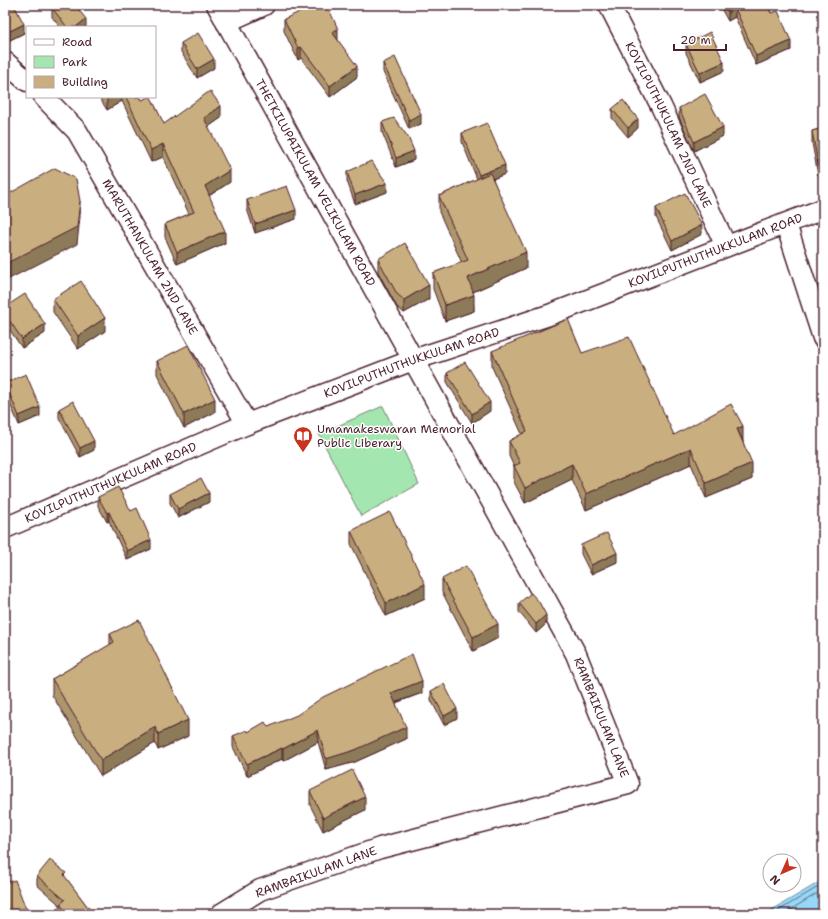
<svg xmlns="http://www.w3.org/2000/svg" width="828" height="919" font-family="'Shantell Sans',sans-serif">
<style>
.green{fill:#a4e6b0;stroke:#77826e}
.water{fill:#95d8f7;stroke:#778ea5}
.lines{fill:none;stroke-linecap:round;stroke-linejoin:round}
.shore{stroke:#68697d;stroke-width:1}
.minor-casing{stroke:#4a1f2b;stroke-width:23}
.minor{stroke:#fff;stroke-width:20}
.wall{fill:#ad966d;stroke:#4a1f2b}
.shaded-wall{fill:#8d7a59;stroke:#4a1f2b}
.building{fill:#c9ae7f;stroke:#4a1f2b}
.labels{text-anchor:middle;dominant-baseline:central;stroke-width:3;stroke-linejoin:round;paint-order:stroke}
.street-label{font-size:12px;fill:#4a1f2b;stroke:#fff}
.poi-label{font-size:12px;fill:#4a1f2b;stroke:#fff;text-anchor:start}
</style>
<rect width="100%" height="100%" fill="#fff"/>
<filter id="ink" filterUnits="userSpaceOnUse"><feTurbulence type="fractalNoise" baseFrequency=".025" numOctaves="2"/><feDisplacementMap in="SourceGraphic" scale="8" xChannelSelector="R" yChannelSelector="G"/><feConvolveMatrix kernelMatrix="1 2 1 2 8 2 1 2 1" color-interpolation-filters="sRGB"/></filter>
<g filter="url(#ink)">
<!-- green -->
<path class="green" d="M383,406L419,484L361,516L319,434Z"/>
<!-- water -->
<path class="water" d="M823,880V914H765Z"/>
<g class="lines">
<!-- shore -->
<g class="shore">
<path d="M773,914L823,884"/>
<path d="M783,914L823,890"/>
</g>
<!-- minor casing -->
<g class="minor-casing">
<g id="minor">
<path id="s1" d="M217,5L576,654L628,784L380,848L260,890L221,914"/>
<path id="s2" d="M609,5L661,106L726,246"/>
<path d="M226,22L264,5"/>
<path d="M5,62L27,81"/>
<path id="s3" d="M44,97L77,131L247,424"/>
<path d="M786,224L823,338"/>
<path id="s4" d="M5,528L247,424L413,360L549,315L823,209"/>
</g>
</g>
<!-- minor -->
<use href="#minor" class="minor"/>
</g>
<!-- wall -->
<g class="wall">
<path d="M5,5L24,33L6,42L5,40Z"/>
<path d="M622,5H641L625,11Z"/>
<path d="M719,5H767L791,50L756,65L735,17L728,21Z"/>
<path d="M52,8L86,27H60L52,17Z"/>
<path d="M284,19L338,40L357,77L330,97L301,58L298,60L284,31Z"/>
<path d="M181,43L214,68L197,78L181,52Z"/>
<path d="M686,44L724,71L700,82L686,53Z"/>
<path d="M383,63L421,124L409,129L383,72Z"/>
<path d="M823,96V121L820,109V97Z"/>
<path d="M99,97H140L142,100L164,124L221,118L208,127L230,182L209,196L225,243L177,264L165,237V224L189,214L163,157L151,162L122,101L107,110Z"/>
<path d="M679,108L723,136L694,151L679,117Z"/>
<path d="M612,109L638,128L628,137L612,118Z"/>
<path d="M382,122L414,160L396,167L382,132Z"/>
<path d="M823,128V174L818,175L812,143V131Z"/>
<path d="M462,133L505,174L493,179L526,268L473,292L474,311L445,321L433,289V273L462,263L439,212V196L477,179L462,142Z"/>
<path d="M347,172L387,192L355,204L347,181Z"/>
<path d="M247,200L296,219L255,233L247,209Z"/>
<path d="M656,208L702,234L672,250L656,217Z"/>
<path d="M378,259L429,299L404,313L397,307L378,272Z"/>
<path d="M53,299L105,331L78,349L53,312Z"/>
<path d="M5,307L45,333L22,348L5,323Z"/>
<path d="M492,351L582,353L674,435L743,441L752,479L706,498L691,464L586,510L572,480L525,503L514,482V467L509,456V441L522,434L492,367Z"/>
<path d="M157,361L215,412L184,428L157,374Z"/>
<path d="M447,373L490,411L472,423L447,382Z"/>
<path d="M5,383L40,416L19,425L5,392Z"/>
<path d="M59,409L94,450L80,457L59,418Z"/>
<path d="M170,494L209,502L178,518L170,503Z"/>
<path d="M98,497L131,511L151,549L127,560L109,521L107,522L98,506Z"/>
<path d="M351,531L425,598L386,616L351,544Z"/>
<path d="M581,545L617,562L591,574L581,554Z"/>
<path d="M442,579L498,638L473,651L442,592Z"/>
<path d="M519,603L546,624L536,633L519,612Z"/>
<path d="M110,634L188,736L158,750L155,743L101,776L52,695V679L110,645Z"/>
<path d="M431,691L457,718L444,725L431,700Z"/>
<path d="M422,693L396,703L406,739L355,762L326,770L318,742L283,761L282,759L247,776L233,747V736L268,727Z"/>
<path d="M310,791L365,810L323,831L310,805Z"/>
<path d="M37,876L66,878L93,914H61L60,913V905L37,885Z"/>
</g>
<!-- shaded-wall -->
<g class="shaded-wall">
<path d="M140,5H146L140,9Z"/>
<path d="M625,5H641L625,11Z"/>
<path d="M735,8V17L728,21V12Z"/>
<path d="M86,19V27H76Z"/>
<path d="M24,24V33L6,42V33Z"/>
<path d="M338,29V41L332,32Z"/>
<path d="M791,41V50L756,65V56Z"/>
<path d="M301,47V58L298,60V48Z"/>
<path d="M214,59V68L197,78V69Z"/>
<path d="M724,62V71L700,82V73Z"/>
<path d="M357,66V77L330,97V86Z"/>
<path d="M108,97H122V101L107,110V98Z"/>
<path d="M221,106V118L204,130V118Z"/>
<path d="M421,114V124L409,129V120Z"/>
<path d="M638,119V128L628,137V128Z"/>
<path d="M723,127V136L694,151V142Z"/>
<path d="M163,144V157L151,162V150Z"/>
<path d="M414,151V160L396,167V158Z"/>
<path d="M505,165V174L479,184V175Z"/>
<path d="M230,170V182L205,198V186Z"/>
<path d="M387,183V192L355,204V195Z"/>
<path d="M80,201V217L77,244L5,281V264Z"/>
<path d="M296,210V219L255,233V224Z"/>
<path d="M702,225V234L672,250V241Z"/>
<path d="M225,231V243L177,264V252Z"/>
<path d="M526,252V268L468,294V278Z"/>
<path d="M429,285V299L404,313V300Z"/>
<path d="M474,295V311L445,321V305Z"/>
<path d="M105,318V331L78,349V336Z"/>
<path d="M45,324V333L22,348V339Z"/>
<path d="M215,399V412L184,428V414Z"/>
<path d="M490,402V411L472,423V414Z"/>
<path d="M40,407V416L19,425V416Z"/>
<path d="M743,426V441L737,429Z"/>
<path d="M94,441V450L80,457V448Z"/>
<path d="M691,448V464L586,510V494Z"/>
<path d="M752,463V479L706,498V483Z"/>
<path d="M572,464V480L525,503V488Z"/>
<path d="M209,493V502L178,518V509Z"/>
<path d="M109,512V521L107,522V513Z"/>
<path d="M151,540V549L127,560V551Z"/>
<path d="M617,553V562L591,574V565Z"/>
<path d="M425,584V598L386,616V603Z"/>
<path d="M546,615V624L536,633V624Z"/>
<path d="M498,624V638L473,651V637Z"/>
<path d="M422,681V693L391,704V693Z"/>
<path d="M457,709V718L444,725V716Z"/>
<path d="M188,720V736L158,750V734Z"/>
<path d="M155,727V743L101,776V760Z"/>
<path d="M406,727V739L355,762L326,770V759Z"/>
<path d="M318,730V742L283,761V749Z"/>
<path d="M282,748V759L247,776V764Z"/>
<path d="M365,797V810L323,831V818Z"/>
</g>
<!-- building -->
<g class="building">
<path d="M5,5H14L24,24L6,33L5,31Z"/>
<path d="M55,5H75L86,19L76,27H67L52,8Z"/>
<path d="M315,5H327L338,29L332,32L357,66L330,86L301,47L298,48L284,19Z"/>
<path d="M724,5H767L771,13L778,11L791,41L756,56L735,8L728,12Z"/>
<path d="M710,32L724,62L700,73L686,44Z"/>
<path d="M198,33L214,59L197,69L181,43Z"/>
<path d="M395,57L421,114L409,120L383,63Z"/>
<path d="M210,91L221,106L204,118L230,170L205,186L225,231L177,252L165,224L194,212L163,144L151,150L126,97H140L142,100L149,97H151L164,124Z"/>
<path d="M705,94L723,127L694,142L679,108Z"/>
<path d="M823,96V109L820,97Z"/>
<path d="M623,100L638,119L628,128L612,109Z"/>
<path d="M394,118L408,137L414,151L396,158L382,122Z"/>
<path d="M487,123L505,165L479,175L462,133Z"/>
<path d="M823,128V162L818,163L812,131Z"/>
<path d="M371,161L387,183L355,195L347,172Z"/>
<path d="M55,168L76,179L80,201L77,227L5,264V196Z"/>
<path d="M490,173L526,252L468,278L474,295L445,305L433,273L468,260L439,196Z"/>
<path d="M287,186L296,210L255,224L247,200Z"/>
<path d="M685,193L702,225L672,241L656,208Z"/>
<path d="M405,243L429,285L404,300L397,294L378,259Z"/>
<path d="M81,281L105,318L78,336L53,299Z"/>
<path d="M25,294L45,324L22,339L5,314V307Z"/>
<path d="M568,319L582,353L629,337L674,435L731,404L743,426L737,429L752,463L706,483L691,448L586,494L572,464L525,488L514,466L520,463L509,441L527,431L492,351Z"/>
<path d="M188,345L215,399L184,414L157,361Z"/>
<path d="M465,362L490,402L472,414L447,373Z"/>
<path d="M26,374L40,407L19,416L5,383Z"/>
<path d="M73,401L94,441L80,448L59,409Z"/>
<path d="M201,478L209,493L178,509L170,494Z"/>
<path d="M118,487L131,511L137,508L151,540L127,551L109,512L107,513L98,497Z"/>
<path d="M390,512L425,584L386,603L351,531Z"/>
<path d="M607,533L617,553L591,565L581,545Z"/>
<path d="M466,566L498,624L473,637L442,579Z"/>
<path d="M531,593L539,602L546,615L536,624L519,603Z"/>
<path d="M139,620L188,720L158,734L155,727L101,760L52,679L114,642L110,634Z"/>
<path d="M412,654L422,681L391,693L406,727L355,750L326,759L318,730L283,749L282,748L247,764L233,736L247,730L248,732L265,722L268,727L297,715L323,697Z"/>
<path d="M444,684L457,709L444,716L431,691Z"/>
<path d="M352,770L365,797L323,818L310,791Z"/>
<path d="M50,860L66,873L64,875L93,914H68L60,904L65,900L37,876Z"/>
<path d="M15,880L28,914H5V883Z"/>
</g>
</g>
<!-- icons -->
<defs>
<g id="library-pin" transform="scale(1)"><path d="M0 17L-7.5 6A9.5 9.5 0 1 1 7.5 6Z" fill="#c8321e" stroke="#fff"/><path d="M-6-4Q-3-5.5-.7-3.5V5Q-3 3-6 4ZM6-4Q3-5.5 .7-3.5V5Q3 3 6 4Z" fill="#fff"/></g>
</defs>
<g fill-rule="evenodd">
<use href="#library-pin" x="303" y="436"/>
</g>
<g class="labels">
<!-- street labels -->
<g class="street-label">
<text stroke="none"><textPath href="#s2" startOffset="134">KOVILPUTHUKULAM 2ND LANE</textPath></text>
<text stroke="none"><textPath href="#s1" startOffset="203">THETKILUPAIKULAM VELIKULAM ROAD</textPath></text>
<text stroke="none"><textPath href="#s4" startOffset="763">KOVILPUTHUTHUKKULAM ROAD</textPath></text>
<text stroke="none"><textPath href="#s3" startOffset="193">MARUTHANKULAM 2ND LANE</textPath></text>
<text stroke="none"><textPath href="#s4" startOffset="439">KOVILPUTHUTHUKKULAM ROAD</textPath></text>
<text stroke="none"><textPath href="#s4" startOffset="115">KOVILPUTHUTHUKKULAM ROAD</textPath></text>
<text stroke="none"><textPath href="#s1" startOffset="810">RAMBAIKULAM LANE</textPath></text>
<text transform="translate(316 872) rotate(-20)">RAMBAIKULAM LANE</text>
</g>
<!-- poi labels -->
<g class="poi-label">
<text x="317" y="429">Umamakeswaran Memorial<tspan x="317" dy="14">Public Liberary</tspan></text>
</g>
</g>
<!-- margin -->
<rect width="828" height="919" fill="none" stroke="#fff" stroke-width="20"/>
<rect x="10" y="10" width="808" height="899" fill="none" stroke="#4a1f2b" stroke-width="1.5" filter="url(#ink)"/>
<!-- legend -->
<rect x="26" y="26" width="130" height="72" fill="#ffffff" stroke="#b7a5aa"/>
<rect x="34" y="39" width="20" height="6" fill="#ffffff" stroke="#b7a5aa"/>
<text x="62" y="46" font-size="12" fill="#4a1f2b">Road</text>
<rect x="34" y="56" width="20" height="12" fill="#a4e6b0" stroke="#b7a5aa"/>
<text x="62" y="66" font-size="12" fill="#4a1f2b">Park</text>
<rect x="34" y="76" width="20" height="12" fill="#c9ae7f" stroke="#b7a5aa"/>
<text x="62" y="86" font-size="12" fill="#4a1f2b">Building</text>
<!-- north arrow -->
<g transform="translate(782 873) rotate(225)"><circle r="19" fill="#ffffff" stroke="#b7a5aa"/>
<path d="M0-3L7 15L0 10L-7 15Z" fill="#c8321e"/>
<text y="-6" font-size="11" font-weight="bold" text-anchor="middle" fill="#4a1f2b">N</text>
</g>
<!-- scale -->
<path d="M674 44v6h52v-6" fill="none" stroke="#4a1f2b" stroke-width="2"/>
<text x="680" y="44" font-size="12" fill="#4a1f2b" stroke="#ffffff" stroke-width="3" paint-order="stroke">20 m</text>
</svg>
